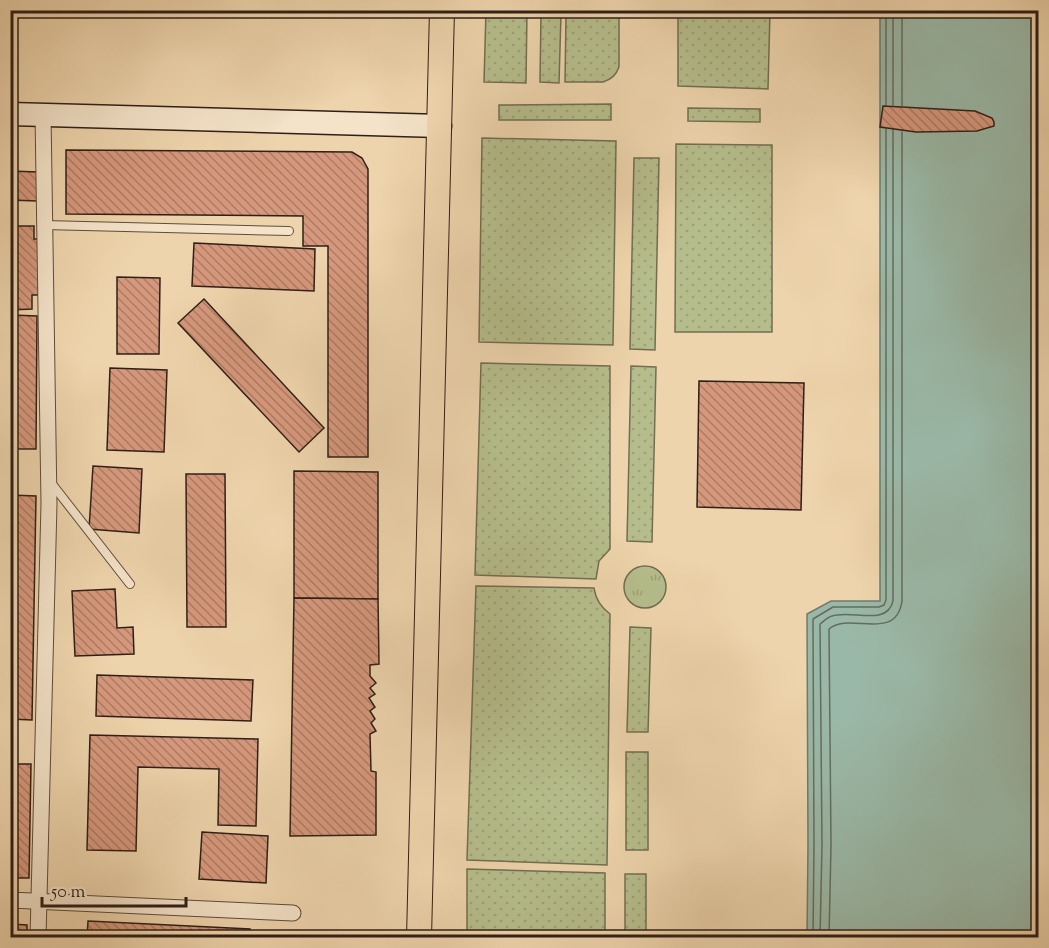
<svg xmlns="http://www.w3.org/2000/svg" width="1049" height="948" font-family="'Sorts Mill Goudy',serif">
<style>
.grass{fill:url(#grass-dots);stroke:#726e52;stroke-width:1.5}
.park{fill:url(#park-tufts);stroke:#726e52;stroke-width:1.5}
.water{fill:#9ab8a7;stroke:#6f7b6d;stroke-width:1.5}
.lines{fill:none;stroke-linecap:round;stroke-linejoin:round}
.shore{stroke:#646c5f;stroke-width:1.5}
.building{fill:url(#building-back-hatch);stroke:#2f1f17;stroke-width:1.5}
.lane-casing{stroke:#5f4c3c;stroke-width:10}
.street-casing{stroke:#5f4c3c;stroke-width:17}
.secondary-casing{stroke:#2f1f17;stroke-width:25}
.primary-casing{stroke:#2f1f17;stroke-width:26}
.lane{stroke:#f4e3c9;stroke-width:8}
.street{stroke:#f4e3c9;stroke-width:15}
.secondary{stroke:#f4e3c9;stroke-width:22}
.primary{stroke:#eed4ac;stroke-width:24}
</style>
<defs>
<pattern id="grass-dots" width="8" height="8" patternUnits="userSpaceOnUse" patternTransform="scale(1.5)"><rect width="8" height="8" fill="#b6bd8c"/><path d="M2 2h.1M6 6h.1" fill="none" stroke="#9da278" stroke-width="1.8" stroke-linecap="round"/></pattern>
<pattern id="park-tufts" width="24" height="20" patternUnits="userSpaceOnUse" patternTransform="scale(1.5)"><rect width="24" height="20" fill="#b6bd8c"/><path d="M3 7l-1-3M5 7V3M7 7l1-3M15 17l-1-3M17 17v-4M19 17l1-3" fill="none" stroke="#9da278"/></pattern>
<pattern id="building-back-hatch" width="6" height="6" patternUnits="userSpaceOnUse" patternTransform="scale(1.5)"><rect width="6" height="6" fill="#d6987c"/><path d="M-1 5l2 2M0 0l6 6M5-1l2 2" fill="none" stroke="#ae7b65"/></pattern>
</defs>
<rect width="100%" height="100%" fill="#eed4ac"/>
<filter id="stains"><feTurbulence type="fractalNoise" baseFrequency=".00333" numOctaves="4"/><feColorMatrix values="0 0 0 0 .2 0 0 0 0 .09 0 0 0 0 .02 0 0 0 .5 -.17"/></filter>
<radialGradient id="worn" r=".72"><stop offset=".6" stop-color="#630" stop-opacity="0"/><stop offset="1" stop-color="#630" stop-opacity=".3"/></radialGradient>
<!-- grass -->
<g class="grass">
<path d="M486,11H527L526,83L484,82Z"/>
<path d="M678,11H770L768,89L678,86Z"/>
<path d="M541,14H561L559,83L540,82Z"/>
<path d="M566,16L619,17V67C616,75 612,79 603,82H565Z"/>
<path d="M611,104V120H499V105Z"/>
<path d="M688,108L760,109V122L688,121Z"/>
<path d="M482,138L616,141L613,345L479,342Z"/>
<path d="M676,144L772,145V332H675Z"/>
<path d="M634,158H659L655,350L630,349Z"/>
<path d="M481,363L610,366V549L599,561L596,579L475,575Z"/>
<path d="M631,366L656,367L652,542L627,541Z"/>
<path d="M476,586L594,588C596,600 601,607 610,614L607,865L467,860Z"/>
<path d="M630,627L651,628L648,732H627Z"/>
<rect x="626" y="752" width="22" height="98"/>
<path d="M467,869L605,873V937H467Z"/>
<rect x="625" y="874" width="21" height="63"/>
</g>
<!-- park -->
<circle class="park" cx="645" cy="587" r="21"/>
<!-- water -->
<path class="water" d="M880,11H1038V937H807L808,845L807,614L831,601H880Z"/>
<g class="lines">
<!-- shore -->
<g class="shore">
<path d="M886,10V105"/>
<path d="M893,10V105"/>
<path d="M902,10V106"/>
<path d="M813,938L814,845L813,619L833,607H879L884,605L886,600V129"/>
<path d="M820,938L822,845L820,624C824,621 828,617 832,616C851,609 887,627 893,601V130"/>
<path d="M829,938L831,845L829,629C849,611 896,643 902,601V132"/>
</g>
</g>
<!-- building -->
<g class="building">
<path d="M10,10H109V15L10,11Z"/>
<path d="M883,106L975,111L992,118L994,122V126L977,131L916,132L880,127Z"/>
<path d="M66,150L352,152L362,158L368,169V457H328V246H303V216L66,214Z"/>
<path d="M10,171L38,172L37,201L10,200Z"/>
<path d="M10,226H34V239H38L40,295H32V309L10,310Z"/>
<path d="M194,243L315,249L314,291L192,286Z"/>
<path d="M117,277L160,278L159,354H117Z"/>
<path d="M204,299L324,428L299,452L178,323Z"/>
<path d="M11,315L37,316L36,449H10Z"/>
<path d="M110,368L167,370L164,452L107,450Z"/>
<path d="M699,381L804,383L801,510L697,507Z"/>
<path d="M93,466L142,469L139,533L89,529Z"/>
<path d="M294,471L378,472V599L294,598Z"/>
<path d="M186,474H225L226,627H187Z"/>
<path d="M10,495L36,496L32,720L10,719Z"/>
<path d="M115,589L117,628L133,627L134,654L75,656L72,591Z"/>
<path d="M294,598L378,599L379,664L370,665V676L376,683L370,688L375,694L369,698L375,707L370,711L375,719L371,723L376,731L370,734L371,771L376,772V835L290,836Z"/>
<path d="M97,675L253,680L251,721L96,716Z"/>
<path d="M90,735L258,739L256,826L218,825L219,769L138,767L136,851L87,850Z"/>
<path d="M10,764H31L29,878H10Z"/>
<path d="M202,832L268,836L266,883L199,879Z"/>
<path d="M88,921L250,929V938H87Z"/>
<path d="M10,924L27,925V938H10Z"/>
</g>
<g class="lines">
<!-- lane casing -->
<g class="lane-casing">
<g id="lane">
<path d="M44,225L289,231"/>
<path d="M52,484L130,584"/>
</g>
</g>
<!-- street casing -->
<g class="street-casing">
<g id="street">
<path d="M10,900L293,913"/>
<path d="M38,938L49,504L43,114"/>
</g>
</g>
<!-- secondary casing -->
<g class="secondary-casing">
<path id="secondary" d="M10,114L440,126"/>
</g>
<!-- primary casing -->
<g class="primary-casing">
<path id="primary" d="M419,938L442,10"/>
</g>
<!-- lane -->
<use href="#lane" class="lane"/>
<!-- street -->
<use href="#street" class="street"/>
<!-- secondary -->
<use href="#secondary" class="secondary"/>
<!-- primary -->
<use href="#primary" class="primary"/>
</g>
<!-- margin -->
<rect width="1049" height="948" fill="none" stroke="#eed4ac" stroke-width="36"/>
<rect x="12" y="12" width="1025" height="924" fill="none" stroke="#2f1f17" stroke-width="3"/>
<rect x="18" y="18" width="1013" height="912" fill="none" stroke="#2f1f17" stroke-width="1.5"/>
<!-- scale -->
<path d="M42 897v9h144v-9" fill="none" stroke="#2f1f17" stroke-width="3"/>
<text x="51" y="897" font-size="18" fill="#2f1f17" stroke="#f4e3c9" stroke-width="4.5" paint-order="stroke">50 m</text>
<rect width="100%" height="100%" filter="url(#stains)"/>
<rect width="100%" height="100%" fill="url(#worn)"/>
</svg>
